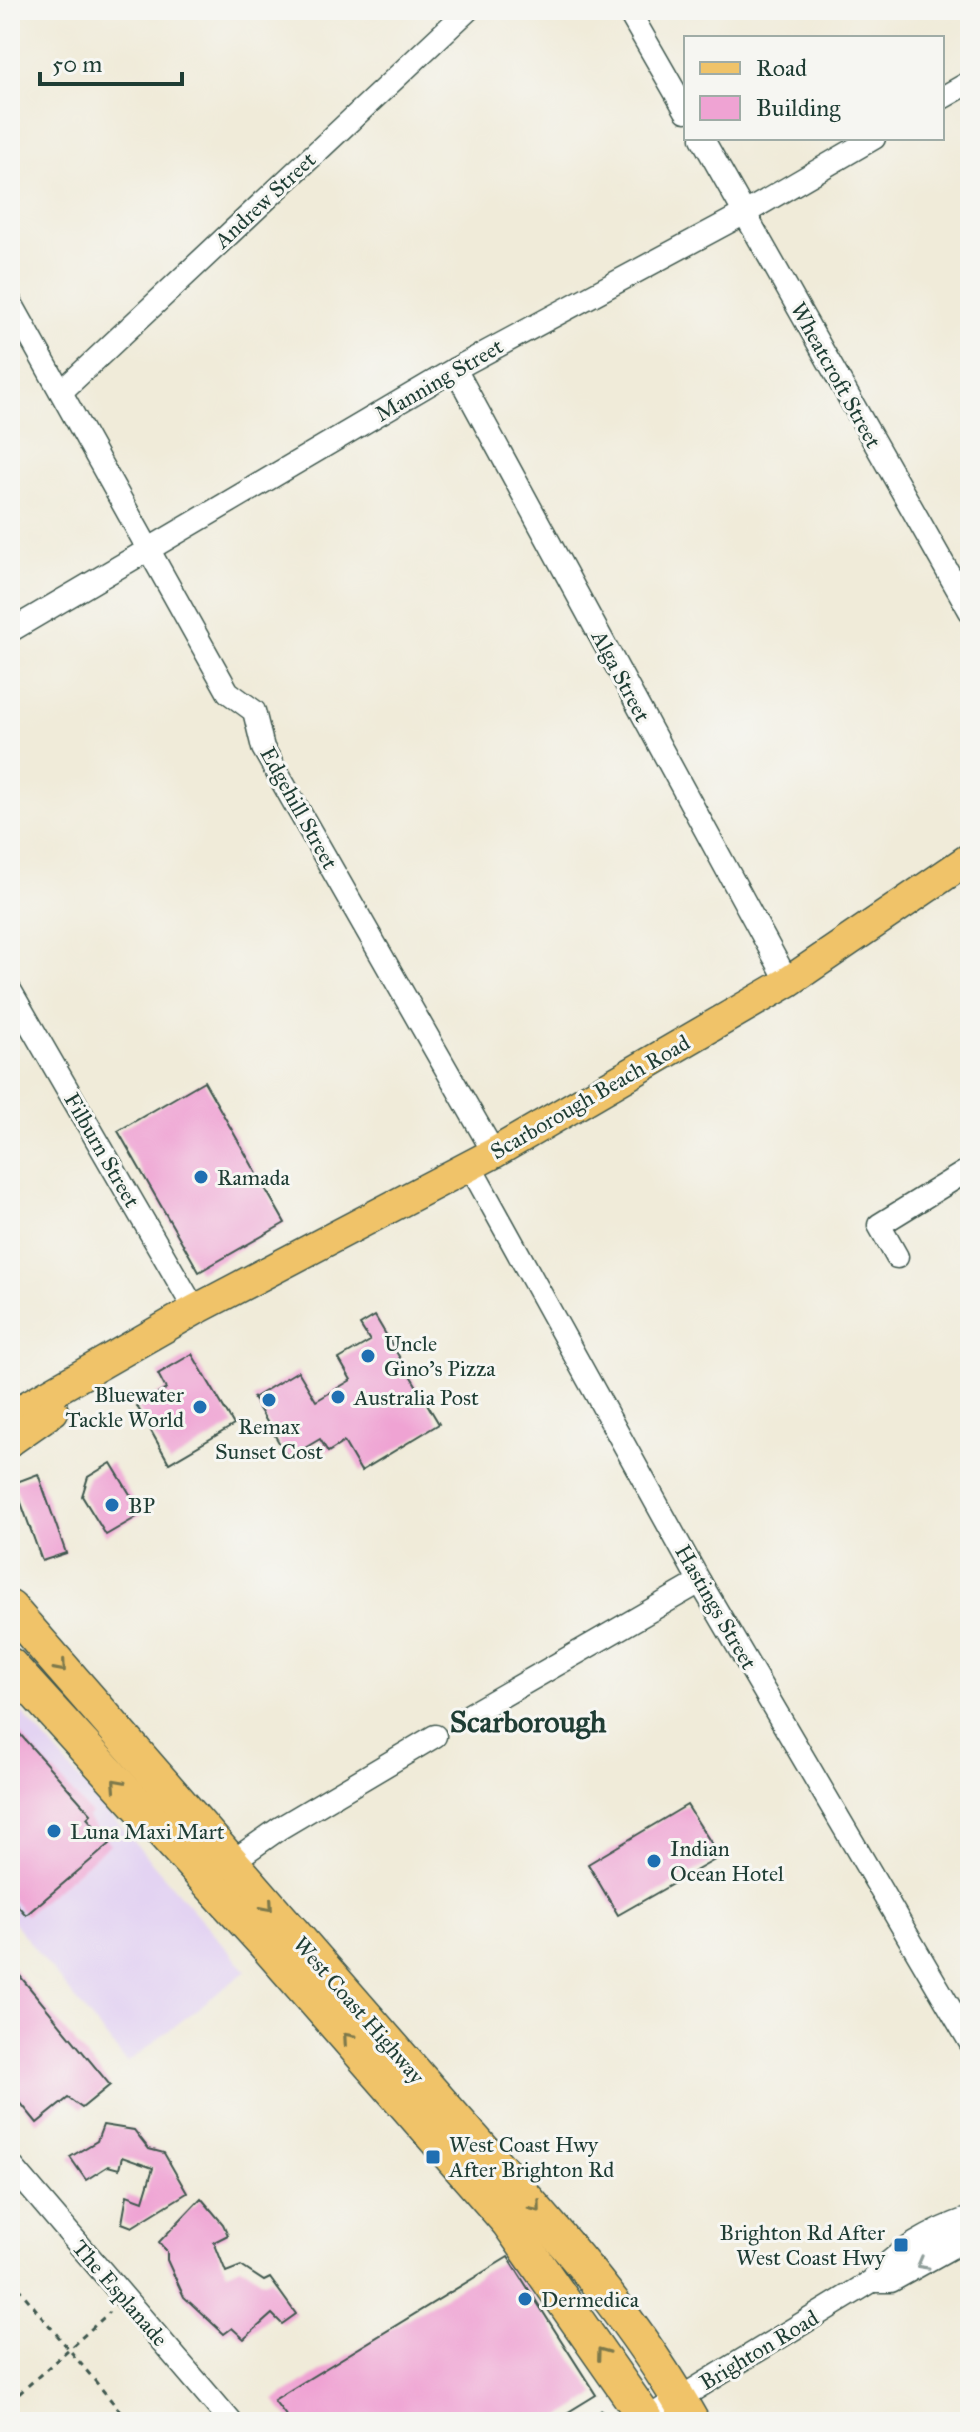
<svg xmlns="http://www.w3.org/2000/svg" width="980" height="2432" font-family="'IM FELL Great Primer',serif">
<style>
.built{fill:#e3d3f2}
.building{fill:#efa3d3}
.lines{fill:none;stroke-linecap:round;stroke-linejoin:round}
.minor-casing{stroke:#3e574d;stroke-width:25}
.major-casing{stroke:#3e574d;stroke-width:33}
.highway-casing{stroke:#3e574d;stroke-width:37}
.path{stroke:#3e574d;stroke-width:3;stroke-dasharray:6 6;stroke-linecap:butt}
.minor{stroke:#fff;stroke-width:22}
.major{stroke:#f0c369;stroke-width:30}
.highway{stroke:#f0c369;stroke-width:34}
.oneway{stroke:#7d794c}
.oneway2{stroke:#8f9e9a}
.poi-dot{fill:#1f6fb2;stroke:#f6f6f2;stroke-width:3}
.labels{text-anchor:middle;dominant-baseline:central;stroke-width:6;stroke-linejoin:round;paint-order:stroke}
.street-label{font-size:22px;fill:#1f3d34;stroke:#f6f6f2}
.poi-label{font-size:22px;fill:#1f3d34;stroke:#f6f6f2;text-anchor:start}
.district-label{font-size:30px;font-weight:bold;fill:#1f3d34;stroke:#f6f6f2}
</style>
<rect width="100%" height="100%" fill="#f6f6f2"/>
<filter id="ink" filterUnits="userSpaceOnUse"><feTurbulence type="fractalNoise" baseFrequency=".0125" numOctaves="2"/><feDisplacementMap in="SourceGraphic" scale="16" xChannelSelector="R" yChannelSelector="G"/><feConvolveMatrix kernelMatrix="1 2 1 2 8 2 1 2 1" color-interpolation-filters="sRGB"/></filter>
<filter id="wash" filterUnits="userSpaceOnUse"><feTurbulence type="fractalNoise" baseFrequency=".006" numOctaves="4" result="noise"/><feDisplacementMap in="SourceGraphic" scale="32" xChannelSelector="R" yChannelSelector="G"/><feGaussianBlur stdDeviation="1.8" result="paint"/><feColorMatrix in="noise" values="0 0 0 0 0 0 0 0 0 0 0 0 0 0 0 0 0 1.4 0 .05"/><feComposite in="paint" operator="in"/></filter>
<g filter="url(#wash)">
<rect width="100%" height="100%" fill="#f0ebd9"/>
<!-- built -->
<path class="built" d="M10,1699L246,1971L127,2063L10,1918Z"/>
<g id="blocks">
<!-- building -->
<g class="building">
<path d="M204,1081L285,1223L199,1272L118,1131Z"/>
<path d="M375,1316L439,1424L361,1471L344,1442L328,1452L320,1439L288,1458L253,1398L298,1371L316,1401L351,1380L339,1359L370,1341L360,1325Z"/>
<path d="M192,1354L234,1425L169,1463L137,1406L166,1389L158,1374Z"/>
<path d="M111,1463L142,1514L106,1535L82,1496L88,1477Z"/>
<path d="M38,1474L66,1553L42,1561L14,1483Z"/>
<path d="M10,1723L91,1814L87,1818L110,1844L26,1915L10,1897Z"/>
<path d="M687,1805L720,1857L618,1915L588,1864Z"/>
<path d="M10,1964L110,2085L82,2108L68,2098L37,2123L10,2090Z"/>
<path d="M103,2125L134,2130L149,2149L164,2153L187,2193L132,2227L122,2223L127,2195L143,2201L153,2168L122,2157L119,2169L108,2166L86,2180L70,2157L97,2141Z"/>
<path d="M201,2198L223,2224L228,2235L214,2242L226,2272L241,2266L264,2281L270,2278L296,2314L282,2324L272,2314L244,2339L232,2328L224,2334L184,2297L167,2260V2252L159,2242Z"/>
<path d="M508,2257L596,2395L552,2422H291L274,2400Z"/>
</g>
</g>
</g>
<g filter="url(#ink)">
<use href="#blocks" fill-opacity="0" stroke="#3e574d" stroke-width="2"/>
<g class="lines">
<!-- minor casing -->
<g class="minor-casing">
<g id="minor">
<path d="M628,10L686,111"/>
<path d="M942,98L970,82"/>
<path d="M702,138L970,611"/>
<path d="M10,301L228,692L254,711L263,748L494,1153"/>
<path d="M455,369L788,982"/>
<path d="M62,391L468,10"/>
<path d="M10,631L455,369L745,213L874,138"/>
<path d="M10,990L195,1310"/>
<path d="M470,1166L700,1582L970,2042"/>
<path d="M897,1257L879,1225L970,1169"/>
<path d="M464,1718L700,1582"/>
<path d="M230,1863L280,1828L435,1736"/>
<path d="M10,2164L231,2422"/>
<path d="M872,2281H891L970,2237"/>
<path d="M641,2422L872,2281C892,2252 937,2229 970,2218"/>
</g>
</g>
<!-- major casing -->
<g class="major-casing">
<g id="major">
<path d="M10,1416L195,1310L494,1153L788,982L970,858"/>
<path d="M10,1441L53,1411"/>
</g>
</g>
<!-- highway casing -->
<g class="highway-casing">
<g id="highway">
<path d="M10,1608C148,1766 285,1924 423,2082C518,2192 621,2294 692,2422"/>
<path d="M10,1665L265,1944L508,2222L648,2422"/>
</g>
</g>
<!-- path -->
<g class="path">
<path d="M10,2278L129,2422"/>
<path d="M10,2402L110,2312"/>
<path d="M600,2410L609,2422"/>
</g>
<!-- minor -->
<use href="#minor" class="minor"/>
<!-- major -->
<use href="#major" class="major"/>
<!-- highway -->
<use href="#highway" class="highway"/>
</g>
<!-- one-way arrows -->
<defs><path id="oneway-chevron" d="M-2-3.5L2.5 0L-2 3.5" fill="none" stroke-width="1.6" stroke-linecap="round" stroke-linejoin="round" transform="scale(2)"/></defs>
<g class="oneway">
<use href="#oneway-chevron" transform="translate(61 1667) rotate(49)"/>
<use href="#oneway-chevron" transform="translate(117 1784) rotate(-132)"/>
<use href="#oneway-chevron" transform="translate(268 1906) rotate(49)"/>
<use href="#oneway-chevron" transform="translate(348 2038) rotate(-131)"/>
<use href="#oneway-chevron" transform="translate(536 2207) rotate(51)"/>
<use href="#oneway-chevron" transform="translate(602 2353) rotate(-126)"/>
</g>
<use class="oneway2" href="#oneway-chevron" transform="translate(922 2264) rotate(151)"/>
</g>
<!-- markers -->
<g class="poi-dot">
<circle cx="201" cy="1177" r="8"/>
<circle cx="368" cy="1356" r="8"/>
<circle cx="338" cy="1397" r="8"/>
<circle cx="269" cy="1400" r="8"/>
<circle cx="200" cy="1407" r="8"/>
<circle cx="112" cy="1505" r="8"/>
<circle cx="54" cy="1831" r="8"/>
<circle cx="654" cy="1861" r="8"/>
<rect x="425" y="2149" width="16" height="16" rx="4"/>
<rect x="893" y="2237" width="16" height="16" rx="4"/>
<circle cx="525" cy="2299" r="8"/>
</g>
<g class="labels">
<!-- street labels -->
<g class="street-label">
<text transform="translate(265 200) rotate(-43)">Andrew Street</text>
<text transform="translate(836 375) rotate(61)">Wheatcroft Street</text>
<text transform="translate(439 380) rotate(-30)">Manning Street</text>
<text transform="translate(621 676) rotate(62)">Alga Street</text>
<text transform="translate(299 808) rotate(61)">Edgehill Street</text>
<text transform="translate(590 1097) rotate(-30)">Scarborough Beach Road</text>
<text transform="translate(102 1150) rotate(60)">Filburn Street</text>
<text transform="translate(716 1607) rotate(60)">Hastings Street</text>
<text transform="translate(359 2010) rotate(49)">West Coast Highway</text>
<text transform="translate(120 2293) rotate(49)">The Esplanade</text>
<text transform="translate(759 2350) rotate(-31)">Brighton Road</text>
</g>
<!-- poi labels -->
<g class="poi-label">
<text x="217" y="1177">Ramada</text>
<text x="384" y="1343">Uncle<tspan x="384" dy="25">Gino's Pizza</tspan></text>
<text x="184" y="1394" text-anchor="end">Bluewater<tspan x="184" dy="25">Tackle World</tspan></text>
<text x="354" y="1397">Australia Post</text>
<text x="269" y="1426" text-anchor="middle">Remax<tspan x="269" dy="25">Sunset Cost</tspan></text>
<text x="128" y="1505">BP</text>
<text x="70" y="1831">Luna Maxi Mart</text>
<text x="670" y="1848">Indian<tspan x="670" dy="25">Ocean Hotel</tspan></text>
<text x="449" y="2144">West Coast Hwy<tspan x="449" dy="25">After Brighton Rd</tspan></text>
<text x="885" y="2232" text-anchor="end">Brighton Rd After<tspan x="885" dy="25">West Coast Hwy</tspan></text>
<text x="541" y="2299">Dermedica</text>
</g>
<!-- district labels -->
<g class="district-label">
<text x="528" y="1722">Scarborough</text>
</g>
</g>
<!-- margin -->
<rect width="980" height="2432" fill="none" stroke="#f6f6f2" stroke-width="40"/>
<!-- legend -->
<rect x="684" y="36" width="260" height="104" fill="#f6f6f2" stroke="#a0aca6" stroke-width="2"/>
<rect x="700" y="62" width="40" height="12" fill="#f0c369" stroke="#a0aca6" stroke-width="2"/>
<text x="756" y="76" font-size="24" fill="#1f3d34">Road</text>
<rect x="700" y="96" width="40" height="24" fill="#efa3d3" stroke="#a0aca6" stroke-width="2"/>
<text x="756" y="116" font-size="24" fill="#1f3d34">Building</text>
<!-- scale -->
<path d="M40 72v12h142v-12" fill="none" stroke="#1f3d34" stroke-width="4"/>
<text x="52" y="72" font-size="24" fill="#1f3d34" stroke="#f6f6f2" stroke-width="6" paint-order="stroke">50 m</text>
</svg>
